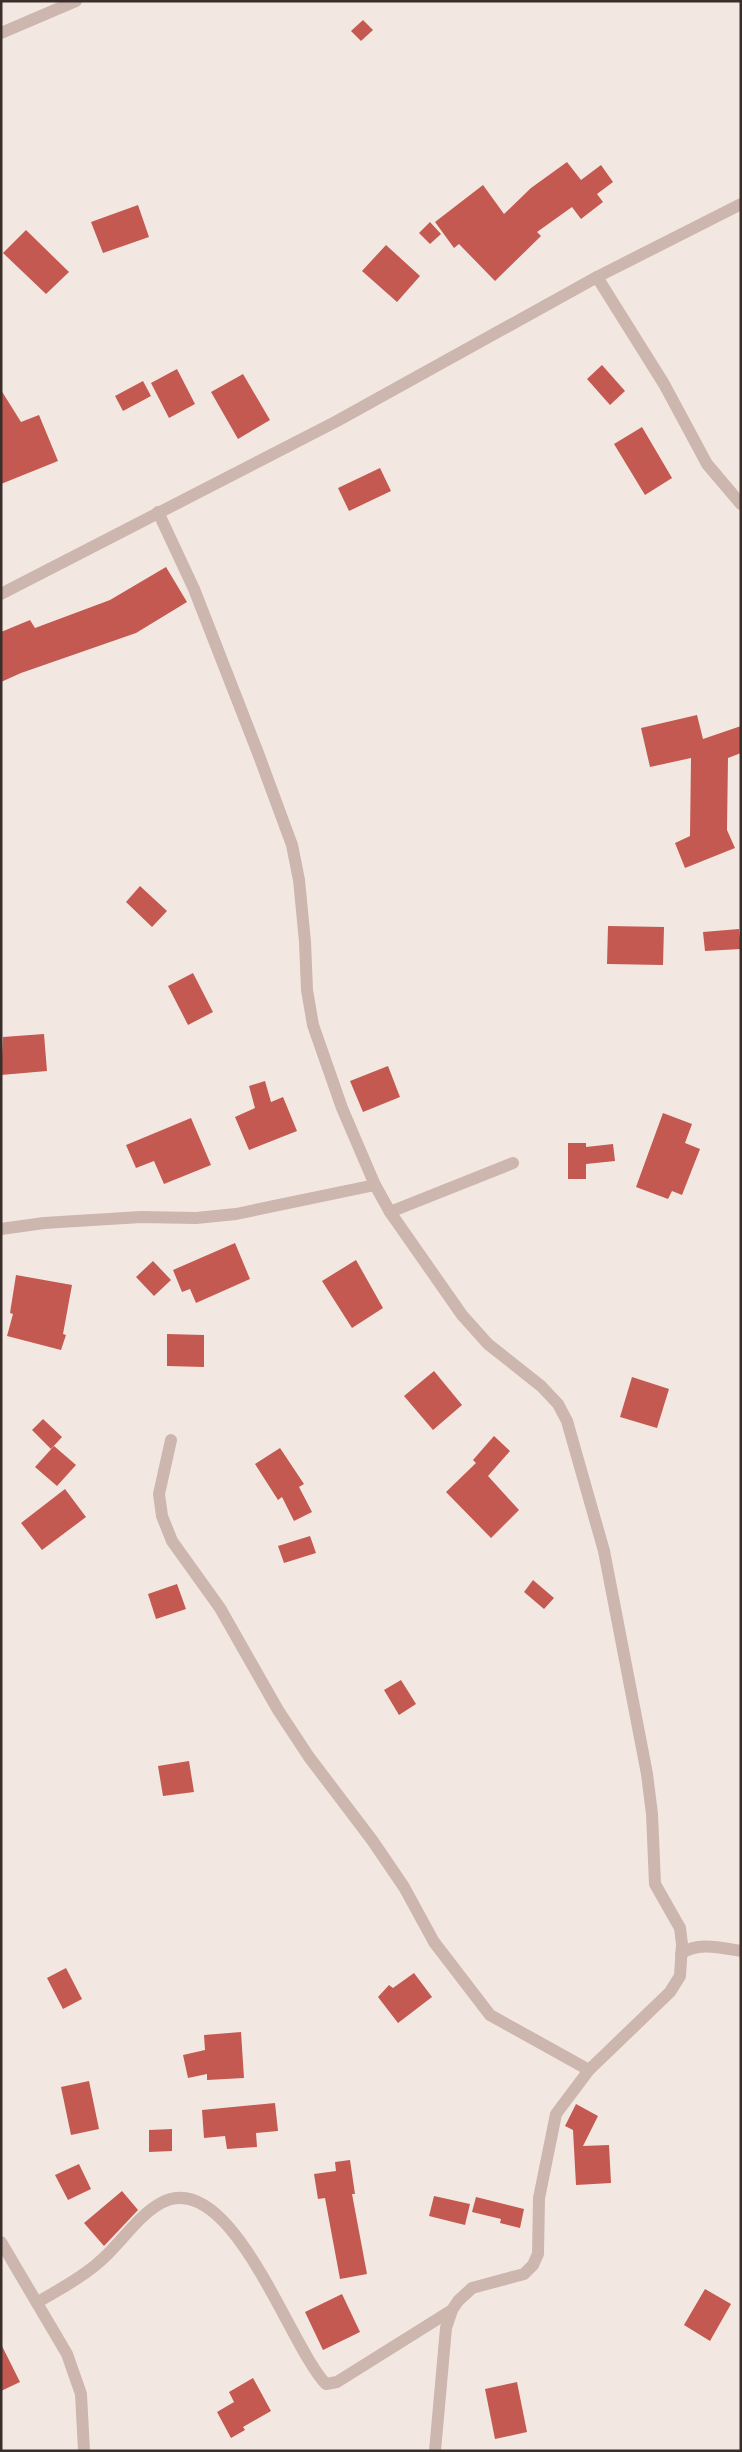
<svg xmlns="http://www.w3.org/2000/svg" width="742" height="2452" font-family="'Noto Sans',sans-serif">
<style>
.building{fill:#c35950}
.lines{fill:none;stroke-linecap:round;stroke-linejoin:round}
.minor{stroke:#ccb6ad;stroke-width:12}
</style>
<rect width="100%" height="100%" fill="#f3e8e1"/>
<!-- building -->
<g class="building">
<path d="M363,20L373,30L361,41L351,31Z"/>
<path d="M567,162L581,180L601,165L613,182L597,194L603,202L581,219L572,207L537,232L541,236L495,281L459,244L454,248L435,222L483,185L504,214L531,188Z"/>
<path d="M138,205L149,237L103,253L91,222Z"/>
<path d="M430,222L441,234L430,244L419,233Z"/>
<path d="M26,230L69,272L46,294L3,253Z"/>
<path d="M386,245L420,276L397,302L362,271Z"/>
<path d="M602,365L625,391L610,405L587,379Z"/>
<path d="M177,369L195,404L169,418L151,383Z"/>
<path d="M243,374L270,420L238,439L211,392Z"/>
<path d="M143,381L151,396L123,411L115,396Z"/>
<path d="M1,390L21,422L39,415L58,461L1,484Z"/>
<path d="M642,427L672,478L645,495L614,444Z"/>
<path d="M380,468L391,491L349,511L338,488Z"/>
<path d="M166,567L187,602L136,633L21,673L1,682V632L30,620L35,628L110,600Z"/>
<path d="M697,715L703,739L741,726V753L728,758L727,830L735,848L685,868L675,843L690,836L691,758L650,767L641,728Z"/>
<path d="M140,886L167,911L152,927L126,902Z"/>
<path d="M608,926L664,927L663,965L607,964Z"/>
<path d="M739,929L741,949L705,951L703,932Z"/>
<path d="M193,973L213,1012L188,1025L168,986Z"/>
<path d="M44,1034L47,1071L1,1075L3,1037Z"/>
<path d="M388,1066L400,1097L363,1112L350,1081Z"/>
<path d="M265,1081L271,1102L283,1097L297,1131L249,1150L235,1117L255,1108L249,1086Z"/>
<path d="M663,1113L692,1124L685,1143L700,1149L682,1195L672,1191L668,1199L636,1187Z"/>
<path d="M191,1118L211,1165L164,1184L154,1161L136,1168L126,1145Z"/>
<path d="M568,1143H586V1147L613,1144L615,1161L586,1164V1179H568Z"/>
<path d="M235,1243L250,1279L196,1303L190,1289L182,1292L173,1270Z"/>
<path d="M356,1260L383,1308L352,1328L322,1281Z"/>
<path d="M153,1261L171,1280L154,1296L136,1277Z"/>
<path d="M16,1275L72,1285L63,1334L66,1335L61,1350L7,1336L13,1314L10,1313Z"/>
<path d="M167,1334L204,1335V1367L167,1366Z"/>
<path d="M434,1371L462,1405L433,1430L404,1396Z"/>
<path d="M632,1377L669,1389L657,1428L620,1417Z"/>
<path d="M43,1419L62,1437L51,1449L32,1430Z"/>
<path d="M494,1436L510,1451L488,1476L519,1510L491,1538L446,1492L476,1463L473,1460Z"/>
<path d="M54,1446L76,1465L57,1486L35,1467Z"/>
<path d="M280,1448L304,1484L299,1487L312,1512L294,1521L282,1497L278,1500L255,1464Z"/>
<path d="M65,1489L86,1517L42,1550L21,1523Z"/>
<path d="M310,1536L316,1553L284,1563L278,1546Z"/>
<path d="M533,1580L554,1598L544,1609L524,1592Z"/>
<path d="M177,1584L186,1609L156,1619L148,1594Z"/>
<path d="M401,1680L416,1704L399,1715L384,1690Z"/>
<path d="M189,1761L194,1792L163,1796L158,1766Z"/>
<path d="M66,1968L82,1999L63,2009L47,1978Z"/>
<path d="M414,1973L432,1997L398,2023L378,1997L389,1985L393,1988Z"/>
<path d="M241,2032L244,2078L207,2080V2074L188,2078L183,2055L205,2050L204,2035Z"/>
<path d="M89,2081L99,2129L71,2135L61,2087Z"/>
<path d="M275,2103L278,2131L256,2133L257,2147L227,2149L225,2136L204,2138L202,2110Z"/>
<path d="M576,2104L598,2116L583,2146L609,2145L611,2183L576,2185L573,2130L565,2126Z"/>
<path d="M172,2129V2151L149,2152V2130Z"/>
<path d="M350,2160L355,2194H352L367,2274L340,2279L325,2198L318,2199L314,2174L336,2171L335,2162Z"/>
<path d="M79,2164L91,2189L68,2200L55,2175Z"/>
<path d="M122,2191L138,2210L104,2246L84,2223Z"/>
<path d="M434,2196L470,2204L465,2225L429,2216Z"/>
<path d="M476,2197L524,2209L520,2228L500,2223L501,2219L472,2212Z"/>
<path d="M705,2289L731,2304L710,2341L684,2325Z"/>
<path d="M342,2294L360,2332L323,2350L305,2312Z"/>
<path d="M1,2344L20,2382L1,2391Z"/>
<path d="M253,2378L271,2411L243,2427L245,2430L231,2438L217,2412L234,2402L229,2392Z"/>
<path d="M517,2382L527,2432L495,2439L485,2389Z"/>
</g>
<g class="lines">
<!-- minor -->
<g class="minor">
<path d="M1,33L76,1"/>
<path d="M597,277L664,384L707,464L741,504"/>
<path d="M158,512L194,589L258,753L292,845L299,880L305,942L307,990L313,1025L342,1108L375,1185L390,1212L462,1315L488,1344L541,1386L558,1404L567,1421L604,1551L647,1774L652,1814L655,1884L680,1928L682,1944L680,1976L670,1992L589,2070L556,2114L539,2198L538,2254L533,2265L524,2274L472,2288L458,2301L452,2310L446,2328L435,2451"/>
<path d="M1,594L337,421L597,277L741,204"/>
<path d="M390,1212L513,1163"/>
<path d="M1,1229L44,1223L141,1217L196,1218L236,1214L375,1185"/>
<path d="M171,1440L159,1494L162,1516L172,1541L220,1608L278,1710L309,1757L372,1840L404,1887L434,1942L490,2015L589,2070"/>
<path d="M681,1954C697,1941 722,1948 741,1951"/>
<path d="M1,2242L67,2354L81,2394L84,2451"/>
<path d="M38,2302C58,2290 80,2279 98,2263C119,2246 137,2216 161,2203C231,2165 290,2348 326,2384L337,2382L452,2310"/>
</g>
</g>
<!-- border -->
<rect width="742" height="2452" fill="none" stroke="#3a2e2b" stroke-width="5"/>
</svg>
